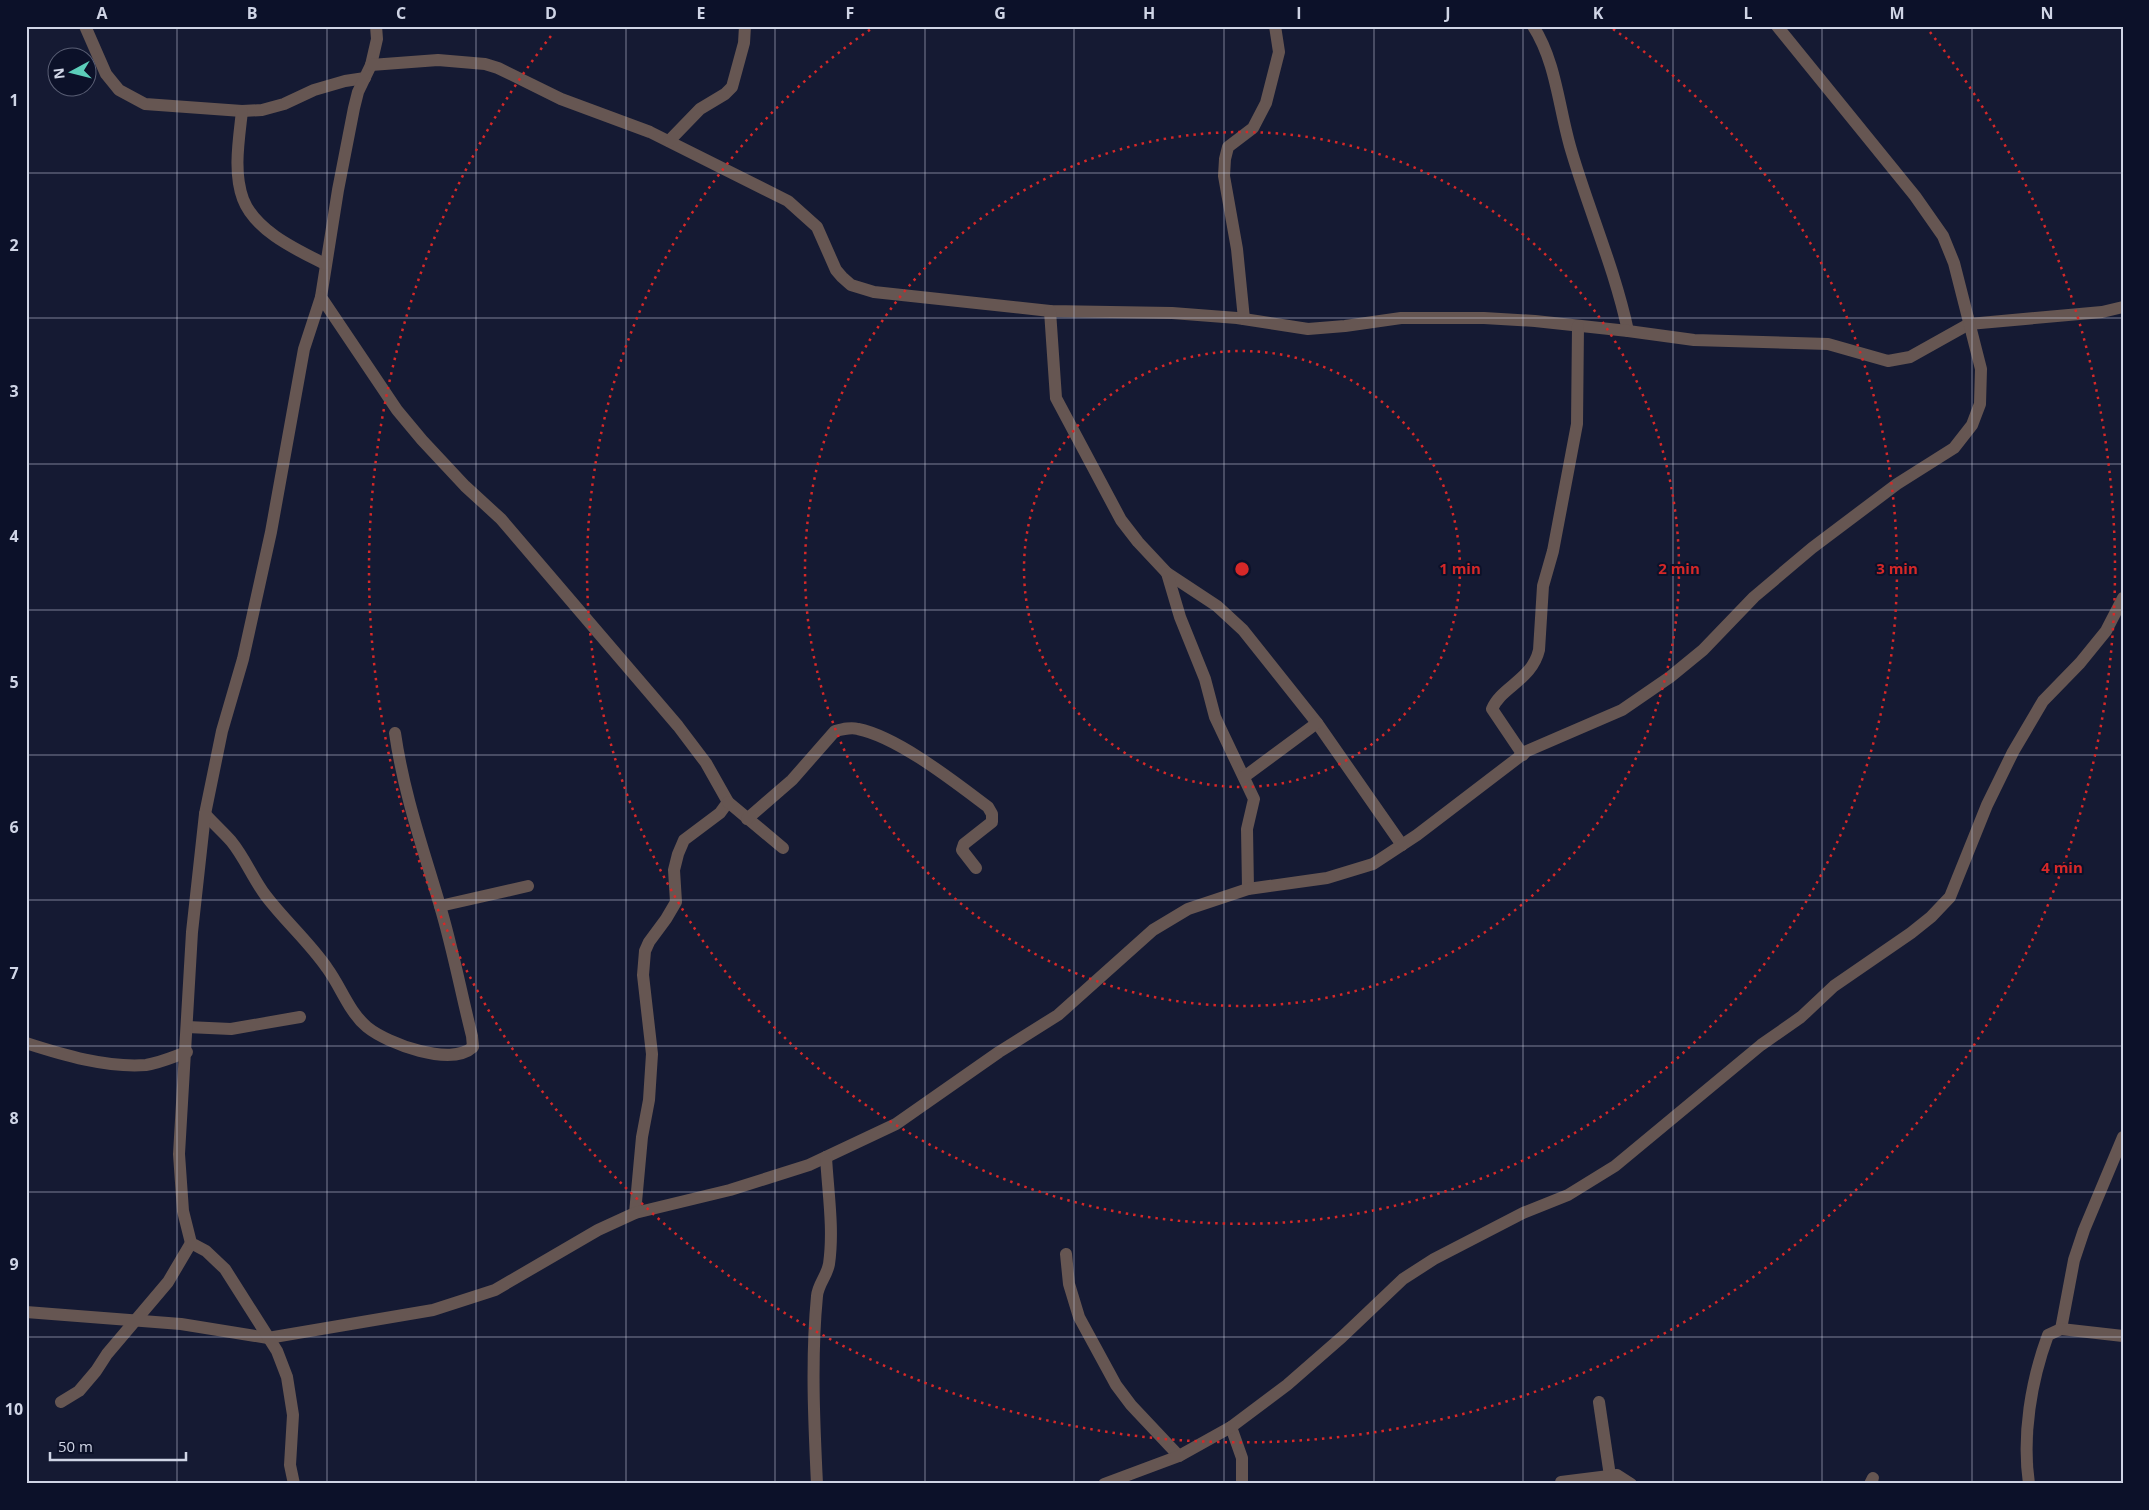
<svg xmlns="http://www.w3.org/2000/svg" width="2149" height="1510" font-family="'Open Sans',sans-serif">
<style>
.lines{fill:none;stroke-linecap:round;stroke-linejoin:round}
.street{stroke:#665652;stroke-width:12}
.grid{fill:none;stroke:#d0d5e6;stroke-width:1;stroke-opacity:0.55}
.ring{fill:none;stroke:#d62828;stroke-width:2.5;stroke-dasharray:2.5 5}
.centre{fill:#d62828;stroke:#0c1129;stroke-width:2.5}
.ring-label{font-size:15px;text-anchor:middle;font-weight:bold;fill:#d62828;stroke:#0c1129;stroke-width:4;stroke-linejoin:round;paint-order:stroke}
.neatline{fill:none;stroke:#d0d5e6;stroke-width:2}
.grid-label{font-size:16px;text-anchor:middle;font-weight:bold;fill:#d0d5e6}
</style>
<rect width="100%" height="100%" fill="#151a33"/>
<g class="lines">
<!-- street -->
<g class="street">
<path d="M85,26L106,74L119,90L145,104L242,111L262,110L284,104L314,90L345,81L365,78"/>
<path d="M376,26L377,39L371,65L358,92L354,108L338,190L321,297L397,410L422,440L465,486L501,519L678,726L706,763L728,802L720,813L684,840L678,854L674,870L676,902L666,919L649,942L645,951L643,975L652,1054L649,1100L642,1137L635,1213"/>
<path d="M1533,26C1557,63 1559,112 1572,153C1590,213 1615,270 1628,331"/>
<path d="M371,65L438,60L485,64L498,68L561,99L650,132L788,201L817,227L836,270L842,277L851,285L874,292L1050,311L1172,313L1237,318L1308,329L1345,326L1401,318H1484L1535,321L1628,331L1694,340L1828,344L1888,361L1910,357L1969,324L2102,312L2123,307"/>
<path d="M242,111C239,139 233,172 243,199C255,231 297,250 325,264"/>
<path d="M669,141L700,109L725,94L732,87L744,43L745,26"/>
<path d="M1050,311L1056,398L1121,520L1138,542L1167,573L1217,606L1243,630L1317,723L1402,845"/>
<path d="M1244,319L1237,249L1224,176L1225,159L1228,147L1253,128L1266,103L1279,52L1275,26"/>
<path d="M1167,573L1180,617L1205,679L1215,717L1254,799L1247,829L1248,889"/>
<path d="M1523,755L1492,709C1501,687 1532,680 1539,650L1543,586L1553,551L1577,424L1578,326"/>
<path d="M1244,777L1317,723"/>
<path d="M728,802L783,848"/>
<path d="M205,814C213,823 223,832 231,841C245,858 253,879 266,896C285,921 309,942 327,968C341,987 349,1012 367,1027C388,1044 451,1067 473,1047L472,1036C461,993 453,949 440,906C423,848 404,795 395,733"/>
<path d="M747,819L792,780L835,731C843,729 851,727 858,729C898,737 956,783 988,807L992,814V822L964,844L962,850L976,868"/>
<path d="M440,906L528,886"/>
<path d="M187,1027L231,1029L300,1017"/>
<path d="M26,1043C63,1055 107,1068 146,1065C160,1063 173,1057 187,1052"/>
<path d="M1066,1254L1069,1284L1079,1317L1116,1385L1131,1405L1179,1456"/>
<path d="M26,1312L181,1324L268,1338L433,1310L495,1290L598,1230L635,1213L730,1190L809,1165L896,1124L999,1052L1058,1015L1153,930L1188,909L1248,889L1327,878L1373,864L1417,835L1527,751L1622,710L1670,677L1703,650L1754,597L1812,548L1897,484L1954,448L1972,425L1980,404L1981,369L1954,263L1943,236L1915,196L1777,26"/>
<path d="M2061,1329L2074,1260L2084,1230L2123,1137"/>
<path d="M61,1402L79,1391L96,1371L107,1354L168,1282L191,1243"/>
<path d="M1599,1402L1610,1476"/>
<path d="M1231,1427L1242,1458V1484"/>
<path d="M1561,1482L1617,1475L1631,1484"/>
<path d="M294,1484L290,1465L293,1415L287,1377L277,1351L225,1269L206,1251L191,1243L183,1211L179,1154L192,932L205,814L222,731L243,659L271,532L304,349L321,297"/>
<path d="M817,1484C814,1422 811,1358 817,1296C818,1284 827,1276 829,1264C834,1229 828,1193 826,1157"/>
<path d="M1104,1484L1179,1456L1231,1427L1287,1385L1342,1337L1403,1279L1434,1259L1523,1213L1568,1195L1615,1166L1761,1045L1801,1017L1834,986L1911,933L1931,917L1950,897L1987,805L2013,752L2043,701L2080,663L2106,631L2123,598"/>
<path d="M1870,1484L1873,1478"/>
<path d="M2029,1484C2022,1435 2031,1381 2048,1335L2061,1329L2123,1336"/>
</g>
</g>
<!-- grid -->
<path class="grid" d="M177,26V1484M327,26V1484M476,26V1484M626,26V1484M775,26V1484M925,26V1484M1074,26V1484M1224,26V1484M1374,26V1484M1523,26V1484M1673,26V1484M1822,26V1484M1972,26V1484M26,173H2123M26,318H2123M26,464H2123M26,610H2123M26,755H2123M26,900H2123M26,1046H2123M26,1192H2123M26,1337H2123"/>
<!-- distance rings -->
<g class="ring">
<circle cx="1242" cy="569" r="218"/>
<circle cx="1242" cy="569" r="437"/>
<path d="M1613 29A655 655 0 1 1 871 29"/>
<path d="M1930 32A873 873 0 1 1 554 32"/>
</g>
<circle cx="1242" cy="569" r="8" class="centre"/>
<g class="ring-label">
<text x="1460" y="574">1 min</text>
<text x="1679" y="574">2 min</text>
<text x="1897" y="574">3 min</text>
<text x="2062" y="873">4 min</text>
</g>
<!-- border -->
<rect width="2149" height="1510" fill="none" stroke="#0c1129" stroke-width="55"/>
<!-- north arrow -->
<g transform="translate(72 72) rotate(263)"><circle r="24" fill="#0c1129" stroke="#5a5f75"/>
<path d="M0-4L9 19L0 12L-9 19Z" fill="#5cceba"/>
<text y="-8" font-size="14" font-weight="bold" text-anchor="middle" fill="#d0d5e6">N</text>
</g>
<!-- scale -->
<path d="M50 1452v8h136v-8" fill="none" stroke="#d0d5e6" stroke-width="2.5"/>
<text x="58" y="1452" font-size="15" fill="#d0d5e6" stroke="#0c1129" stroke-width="4" paint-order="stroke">50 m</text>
<rect x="28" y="28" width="2094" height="1454" class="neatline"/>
<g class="grid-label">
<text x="102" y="19">A</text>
<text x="252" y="19">B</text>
<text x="401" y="19">C</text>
<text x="551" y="19">D</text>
<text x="701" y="19">E</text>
<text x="850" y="19">F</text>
<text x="1000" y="19">G</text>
<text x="1149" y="19">H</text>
<text x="1299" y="19">I</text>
<text x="1448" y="19">J</text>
<text x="1598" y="19">K</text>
<text x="1748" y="19">L</text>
<text x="1897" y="19">M</text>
<text x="2047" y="19">N</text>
<text x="14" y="106">1</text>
<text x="14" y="251">2</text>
<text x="14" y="397">3</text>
<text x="14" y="542">4</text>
<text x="14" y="688">5</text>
<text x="14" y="833">6</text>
<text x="14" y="979">7</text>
<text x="14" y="1124">8</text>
<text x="14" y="1270">9</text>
<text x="14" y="1415">10</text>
</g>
</svg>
